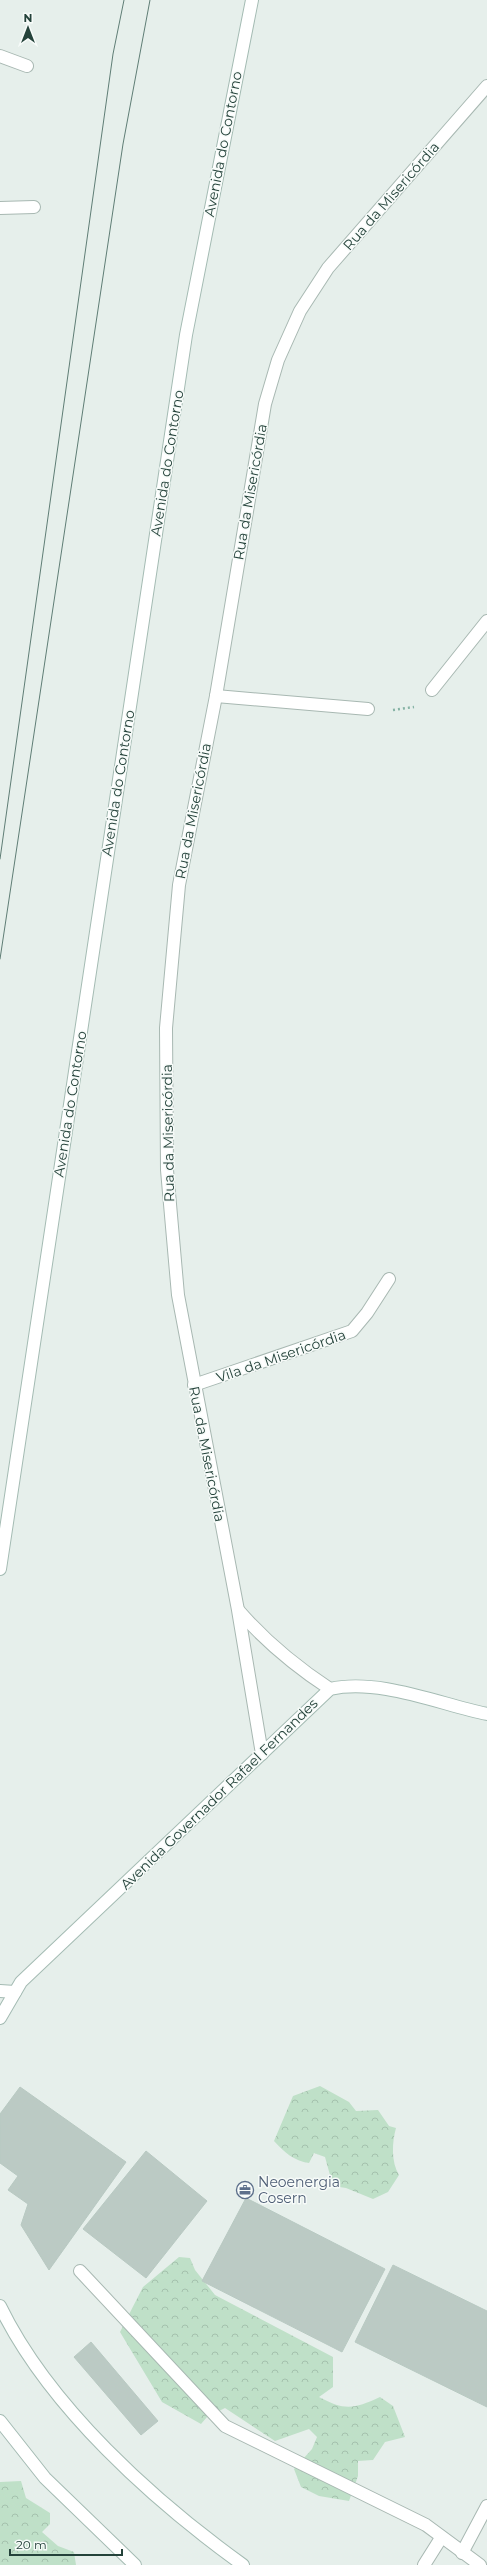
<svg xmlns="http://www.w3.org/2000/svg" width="487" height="2565" font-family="Montserrat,sans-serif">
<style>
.forest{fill:url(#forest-crowns)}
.building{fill:#bbcac4;stroke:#b8c9c2}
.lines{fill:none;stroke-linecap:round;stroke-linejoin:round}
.service-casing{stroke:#a8b8b2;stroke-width:14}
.minor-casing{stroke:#a8b8b2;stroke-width:14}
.secondary-casing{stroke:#a4bbb3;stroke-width:14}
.path{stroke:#86b3a5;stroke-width:2.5;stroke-dasharray:2 3;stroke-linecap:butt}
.service{stroke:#fff;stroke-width:12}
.minor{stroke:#fff;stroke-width:12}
.secondary{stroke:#fff;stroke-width:12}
.tram{stroke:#5f7d75;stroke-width:1}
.labels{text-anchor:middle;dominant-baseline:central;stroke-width:3;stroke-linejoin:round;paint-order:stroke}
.street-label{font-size:14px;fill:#24423a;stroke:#f7fbf9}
.service-label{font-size:14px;fill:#4e5e75;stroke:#f7fbf9;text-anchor:start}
</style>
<defs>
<pattern id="forest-crowns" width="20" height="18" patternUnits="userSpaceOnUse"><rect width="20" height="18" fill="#bfe0c8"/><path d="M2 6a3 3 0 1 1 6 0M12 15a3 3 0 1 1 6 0" fill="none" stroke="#a4c1ad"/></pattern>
</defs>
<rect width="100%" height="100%" fill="#e6efeb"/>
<!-- forest -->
<g class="forest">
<path d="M320,2086L349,2102L356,2111L378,2110L389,2126L396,2128C392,2142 391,2162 399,2175L388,2192L373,2199L346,2188L333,2186L325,2157L314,2153L309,2163C294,2161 284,2152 274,2141L293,2096Z"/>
<path d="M179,2257L190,2258L195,2270L215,2295L333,2357V2387L319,2397C345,2411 354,2409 380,2397L393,2406L405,2437L385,2442L373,2460L358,2461V2476L349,2501L319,2496L301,2487L294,2469L312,2449L317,2437L309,2429L275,2441L225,2408L207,2417L201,2424L162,2402L120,2332L143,2287Z"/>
<path d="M21,2481L26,2498L50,2513V2524L42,2532L58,2546L74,2552L76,2565H0V2482Z"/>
</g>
<!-- building -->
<g class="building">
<path d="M20,2087L126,2162L49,2270L21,2225L28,2204L8,2190L18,2176L0,2163V2114Z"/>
<path d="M146,2151L207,2201L146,2278L83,2229Z"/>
<path d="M246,2198L385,2269L342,2352L202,2281Z"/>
<path d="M393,2265L487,2311V2407L355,2342Z"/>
<path d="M91,2342L158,2421L141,2435L74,2357Z"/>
</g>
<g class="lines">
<!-- service casing -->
<g class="service-casing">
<g id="service">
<path d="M0,56L27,66"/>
<path d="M0,208L34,207"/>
<path d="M80,2271L225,2426L426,2525L480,2565"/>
<path d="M462,2553L487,2506"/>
<path d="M424,2565L441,2538"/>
</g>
</g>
<!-- minor casing -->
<g class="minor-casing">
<g id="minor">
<path d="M432,690L487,621"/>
<path d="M216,696L368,709"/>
<path d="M194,1385L352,1331L367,1313L389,1279"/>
<path d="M239,1611C266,1642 295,1666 330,1689"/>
<path d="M262,1754L238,1610L178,1295L167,1170L166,1028L179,885L216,696L265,404L278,360L300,311L328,268L487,86"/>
</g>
</g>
<!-- secondary casing -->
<g class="secondary-casing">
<g id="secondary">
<path d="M0,1569L186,335L252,0"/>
<path d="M0,1991L15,1992"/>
<path d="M0,2018L21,1982L330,1689C379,1678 439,1704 487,1714"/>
<path d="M0,2306C49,2407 154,2501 243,2565"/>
<path d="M0,2421L45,2478L135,2565"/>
</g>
</g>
<!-- path -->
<path class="path" d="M393,710L414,707"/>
<!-- service -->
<use href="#service" class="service"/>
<!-- minor -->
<use href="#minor" class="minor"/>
<!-- secondary -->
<use href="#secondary" class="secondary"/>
<!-- tram -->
<g class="tram">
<path d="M0,859L113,54L124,0"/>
<path d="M0,959L123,144L150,0"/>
</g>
</g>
<!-- icons -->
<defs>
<g id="office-ring" transform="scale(0.9)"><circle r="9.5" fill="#f7fbf9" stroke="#5c6f8a" stroke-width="1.5"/><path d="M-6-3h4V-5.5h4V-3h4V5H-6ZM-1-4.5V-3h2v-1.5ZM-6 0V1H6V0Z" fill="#5c6f8a"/></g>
</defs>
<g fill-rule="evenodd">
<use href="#office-ring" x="245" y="2190"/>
</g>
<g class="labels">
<!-- street labels -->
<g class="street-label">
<text transform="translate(223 144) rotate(-79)">Avenida do Contorno</text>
<text transform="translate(391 196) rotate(-49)">Rua da Misericórdia</text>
<text transform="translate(167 463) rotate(-81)">Avenida do Contorno</text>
<text transform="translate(250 492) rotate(-80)">Rua da Misericórdia</text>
<text transform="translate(118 783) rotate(-81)">Avenida do Contorno</text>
<text transform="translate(193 811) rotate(-79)">Rua da Misericórdia</text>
<text transform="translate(70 1104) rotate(-81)">Avenida do Contorno</text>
<text transform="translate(168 1133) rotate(-91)">Rua da Misericórdia</text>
<text transform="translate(281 1356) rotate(-19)">Vila da Misericórdia</text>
<text transform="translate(207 1454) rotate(79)">Rua da Misericórdia</text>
<text transform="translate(219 1794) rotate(-44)">Avenida Governador Rafael Fernandes</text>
</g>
<!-- service labels -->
<g class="service-label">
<text x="258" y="2182">Neoenergia<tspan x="258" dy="16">Cosern</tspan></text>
</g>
</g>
<!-- north arrow -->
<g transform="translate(28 28)" stroke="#f7fbf9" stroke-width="3" paint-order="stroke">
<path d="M0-3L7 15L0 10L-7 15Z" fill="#24423a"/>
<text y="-6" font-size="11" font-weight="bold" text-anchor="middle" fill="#24423a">N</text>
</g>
<!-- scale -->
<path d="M10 2549v6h112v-6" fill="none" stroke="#24423a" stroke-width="2"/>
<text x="16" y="2549" font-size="12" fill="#24423a" stroke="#f7fbf9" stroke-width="3" paint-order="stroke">20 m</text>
</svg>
